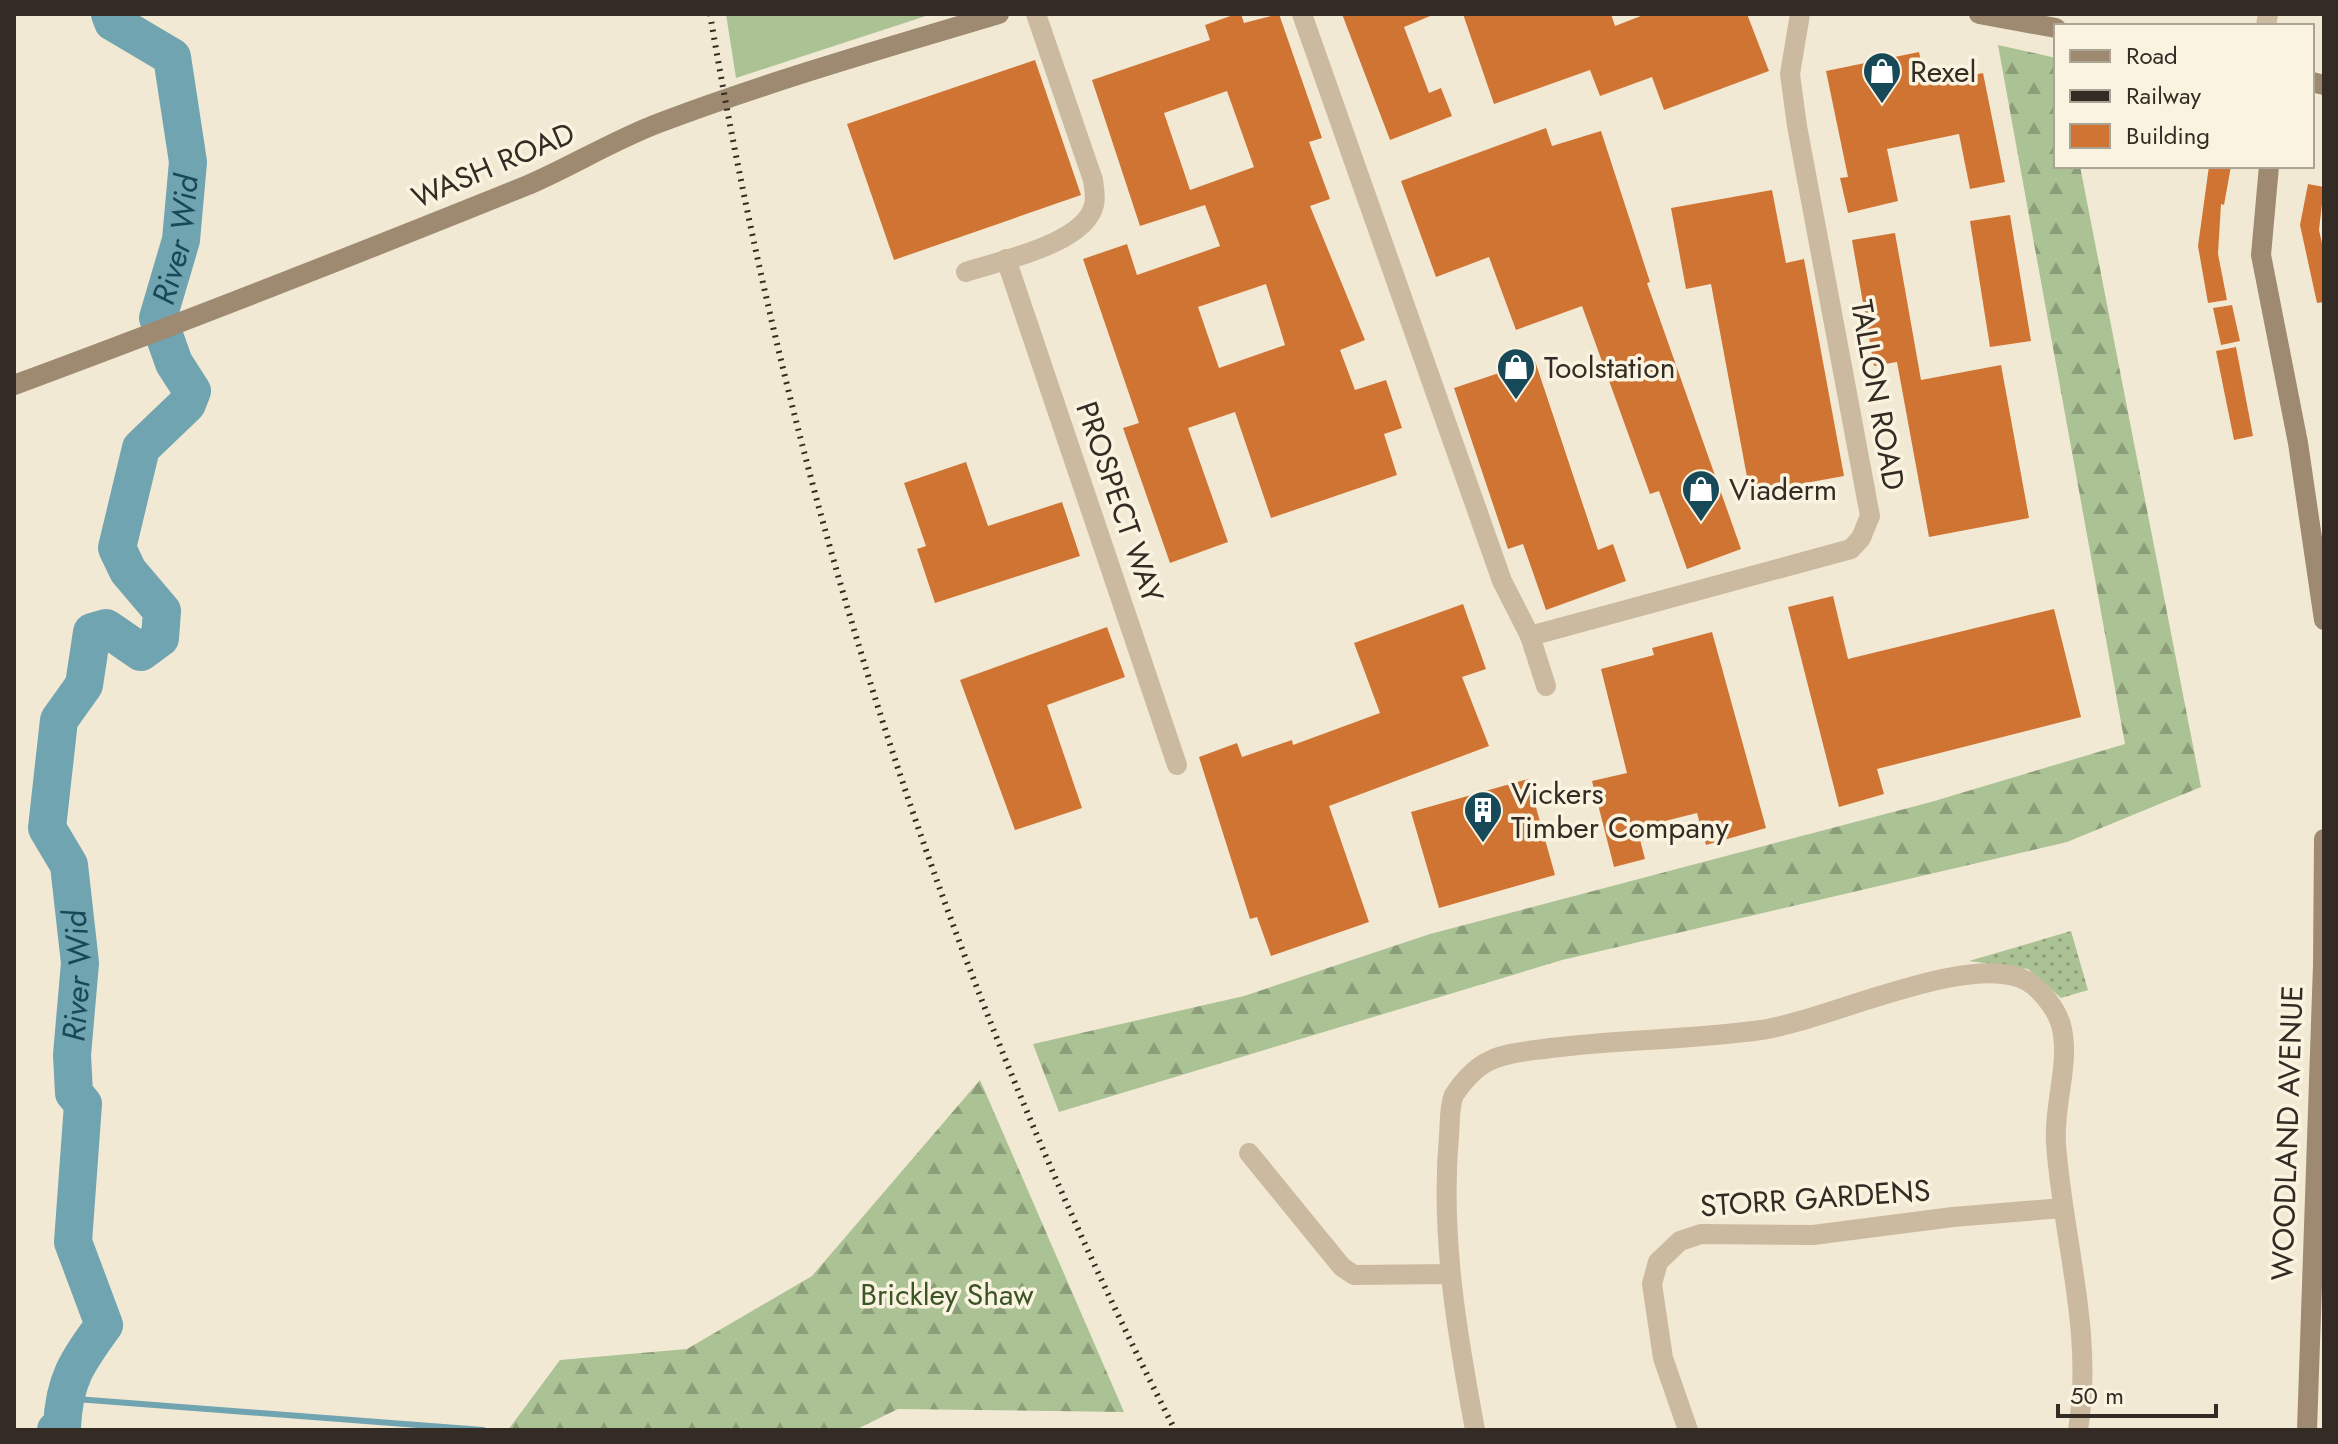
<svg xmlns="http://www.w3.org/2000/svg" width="2338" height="1444" font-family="Jost,sans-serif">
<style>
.grass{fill:url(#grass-dots)}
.forest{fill:url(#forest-firs)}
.park{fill:#abc294}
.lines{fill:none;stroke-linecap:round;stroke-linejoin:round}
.stream{stroke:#71a4b1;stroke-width:6}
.river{stroke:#71a4b1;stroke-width:38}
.building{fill:#d07434;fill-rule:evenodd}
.street{stroke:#cbbaa0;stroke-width:20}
.secondary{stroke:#9e8971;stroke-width:20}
.rail{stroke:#342b24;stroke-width:6;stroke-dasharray:2 6;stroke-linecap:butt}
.labels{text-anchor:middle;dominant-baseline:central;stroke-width:7;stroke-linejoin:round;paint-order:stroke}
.poi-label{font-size:30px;fill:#342b24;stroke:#faf3e0;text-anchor:start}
.street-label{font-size:30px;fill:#342b24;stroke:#faf3e0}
.park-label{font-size:30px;fill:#3b5426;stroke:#faf3e0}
.water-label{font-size:32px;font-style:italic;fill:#174958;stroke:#faf3e0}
</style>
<defs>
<pattern id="grass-dots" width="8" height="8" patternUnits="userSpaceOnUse" patternTransform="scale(2)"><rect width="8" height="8" fill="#abc294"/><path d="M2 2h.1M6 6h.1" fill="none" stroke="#8c9e79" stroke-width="1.8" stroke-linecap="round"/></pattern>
<pattern id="forest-firs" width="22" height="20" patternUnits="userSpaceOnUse" patternTransform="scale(2)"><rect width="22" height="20" fill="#abc294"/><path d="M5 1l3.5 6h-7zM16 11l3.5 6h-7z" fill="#8c9e79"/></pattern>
</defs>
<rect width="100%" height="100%" fill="#f2e9d4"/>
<!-- grass -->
<path class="grass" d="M2071,931L2088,990L2061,998L2028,969L1969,961Z"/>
<!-- forest -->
<g class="forest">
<path d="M1998,45L2056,58V166H2080L2201,787L2067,842L1562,960L1059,1112L1033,1044L1244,996L1430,934L1931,802L2125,744Z"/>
<path d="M980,1080L1124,1412L898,1409L855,1430H508L560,1360L687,1349L812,1276Z"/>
</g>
<!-- park -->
<path class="park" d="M726,14H932L736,78Z"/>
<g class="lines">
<!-- stream -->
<path class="stream" d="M63,1398L483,1430"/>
<!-- river -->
<path class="river" id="s1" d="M56,1430L62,1427C64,1380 77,1362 104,1325L73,1242L83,1104L74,1093L72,1055L80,963L69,865L47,828L59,720L84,685L92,632L106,628L141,652L160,638L162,611L128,571L117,548L141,448L187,404L192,391L174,363L158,318L181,240L188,162L172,57L113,22L110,14"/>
</g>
<!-- building -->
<g class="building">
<path d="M1236,14H1241L1244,23L1279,14L1322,138L1309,142L1330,199L1310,206L1365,340L1340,350L1355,390L1386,380L1402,428L1384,434L1397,475L1271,518L1235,412L1188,428L1228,542L1170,563L1123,428L1139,423L1083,259L1127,244L1137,275L1220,246L1205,205L1140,226L1092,80L1210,40L1205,25ZM1227,91L1254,167L1190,190L1164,113ZM1266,284L1285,345L1219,368L1198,307Z"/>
<path d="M1342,14H1435L1404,27L1429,93L1441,88L1452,116L1390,140Z"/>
<path d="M1463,14H1611L1615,26L1646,14H1747L1769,71L1664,110L1652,77L1600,96L1590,70L1494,104Z"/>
<path d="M1919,52L1926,84L1983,73L2005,182L1970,189L1959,134L1887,149L1898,201L1848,213L1840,178L1848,177L1826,71Z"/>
<path d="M1035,60L1081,195L894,260L847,124Z"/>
<path d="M1546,128L1552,146L1601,131L1650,282L1647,283L1741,549L1687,569L1659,491L1650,494L1582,306L1516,330L1489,257L1436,277L1401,181Z"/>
<path d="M2209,166H2231L2224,205L2221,204L2218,254L2227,300L2208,303L2198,246Z"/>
<path d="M2308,184L2324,187L2319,230L2324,252V302L2317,303L2300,225Z"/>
<path d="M1772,190L1786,263L1804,259L1844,476L1750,493L1711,284L1686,289L1671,208Z"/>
<path d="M2010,215L2031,341L1990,347L1970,221Z"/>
<path d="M1895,233L1921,380L2001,365L2029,518L1929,537L1897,362L1874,366L1852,240Z"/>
<path d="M2232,305L2240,341L2221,345L2213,308Z"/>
<path d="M2236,347L2253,436L2234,440L2216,351Z"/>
<path d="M1535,361L1598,550L1613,544L1626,581L1546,610L1523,544L1508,549L1454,388Z"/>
<path d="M966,462L988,526L1062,502L1080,556L935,603L917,549L926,546L904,483Z"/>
<path d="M1833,596L1848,659L2054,609L2081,717L1877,769L1884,794L1839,807L1788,607Z"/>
<path d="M1463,604L1486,669L1462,677L1489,746L1329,806L1369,922L1271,956L1257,917L1250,919L1199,757L1237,743L1242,757L1292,740L1293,745L1380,713L1354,643Z"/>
<path d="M1107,627L1125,677L1047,705L1082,808L1015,830L960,680Z"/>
<path d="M1712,632L1766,828L1706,845L1697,813L1637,828L1645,859L1614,867L1592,781L1627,773L1601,669L1654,655L1652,648Z"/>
<path d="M1528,779L1555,875L1439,908L1411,812Z"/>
</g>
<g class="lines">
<!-- street -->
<g class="street">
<path d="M1302,14L1502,581L1530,636L1851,549L1861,538L1870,516L1797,126L1790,74L1800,14"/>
<path d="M2266,26L2268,14"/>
<path d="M1006,259L1177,765"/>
<path d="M966,272C999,261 1085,244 1094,205C1096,198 1094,187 1093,180L1036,14"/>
<path d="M1530,636L1546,686"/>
<path d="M1249,1153L1342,1267L1354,1275L1450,1274"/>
<path d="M1475,1430C1457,1333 1440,1235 1449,1136C1450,1124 1449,1106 1454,1095C1462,1082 1476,1067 1489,1061C1508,1052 1530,1051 1551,1048C1621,1039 1691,1040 1761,1030C1826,1021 1971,950 2027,981C2041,989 2057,1010 2061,1025C2071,1062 2053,1105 2056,1144C2063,1240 2094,1333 2078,1430"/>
<path d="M1688,1430L1663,1358L1652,1284L1658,1262L1680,1241L1701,1234L1813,1235L1953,1217L2063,1208"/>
</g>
<!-- secondary -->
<g class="secondary">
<path d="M1979,14L2056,28"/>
<path d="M2312,82L2324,85"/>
<path d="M2269,166L2261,255L2298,443L2324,620"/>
<path d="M14,385C187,321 357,254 528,185C572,166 614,140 659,123C770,81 885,48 999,14"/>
<path d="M2307,1430L2323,965L2324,839"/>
</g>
<!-- rail -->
<path class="rail" d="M710,14C793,504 948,987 1175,1430"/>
</g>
<!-- icons -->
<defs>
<g id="shop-pin" transform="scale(2)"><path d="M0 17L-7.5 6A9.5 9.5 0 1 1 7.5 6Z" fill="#174958" stroke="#faf3e0"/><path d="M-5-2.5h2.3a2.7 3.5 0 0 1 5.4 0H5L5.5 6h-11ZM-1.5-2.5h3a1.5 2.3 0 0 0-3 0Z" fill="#fff"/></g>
<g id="building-pin" transform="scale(2)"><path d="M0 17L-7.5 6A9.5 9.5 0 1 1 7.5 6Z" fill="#174958" stroke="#faf3e0"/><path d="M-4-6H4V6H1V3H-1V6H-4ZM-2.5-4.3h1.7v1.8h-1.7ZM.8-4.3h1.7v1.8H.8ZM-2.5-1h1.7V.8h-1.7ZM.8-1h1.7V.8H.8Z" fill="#fff"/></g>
</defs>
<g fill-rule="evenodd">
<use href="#shop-pin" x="1882" y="71"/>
<use href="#shop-pin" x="1516" y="367"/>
<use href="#shop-pin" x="1701" y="489"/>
<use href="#building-pin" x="1483" y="810"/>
</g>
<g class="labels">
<!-- poi labels -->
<g class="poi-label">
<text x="1910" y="71">Rexel</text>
<text x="1544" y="367">Toolstation</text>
<text x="1729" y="489">Viaderm</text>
<text x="1511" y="793">Vickers<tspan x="1511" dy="34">Timber Company</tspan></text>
</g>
<!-- street labels -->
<g class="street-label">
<text transform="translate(493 165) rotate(-23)">WASH ROAD</text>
<text transform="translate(1878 395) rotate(80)">TALLON ROAD</text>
<text transform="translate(1120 502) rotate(71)">PROSPECT WAY</text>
<text transform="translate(2287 1133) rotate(-88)">WOODLAND AVENUE</text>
<text transform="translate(1815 1198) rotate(-4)">STORR GARDENS</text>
</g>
<!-- park labels -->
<g class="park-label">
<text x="947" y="1294">Brickley Shaw</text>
</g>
<!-- water labels -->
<g class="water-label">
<text stroke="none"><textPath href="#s1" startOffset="1366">River Wid</textPath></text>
<text stroke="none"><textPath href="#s1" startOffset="478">River Wid</textPath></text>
</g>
</g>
<!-- border -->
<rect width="2338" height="1444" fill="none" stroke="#342b24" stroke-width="32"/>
<!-- legend -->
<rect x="2054" y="24" width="260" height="144" fill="#faf3e0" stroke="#aba395" stroke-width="2"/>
<rect x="2070" y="50" width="40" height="12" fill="#9e8971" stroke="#aba395" stroke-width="2"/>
<text x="2126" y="64" font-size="24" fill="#342b24">Road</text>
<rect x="2070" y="90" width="40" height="12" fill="#342b24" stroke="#aba395" stroke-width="2"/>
<text x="2126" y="104" font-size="24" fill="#342b24">Railway</text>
<rect x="2070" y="124" width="40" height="24" fill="#d07434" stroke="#aba395" stroke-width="2"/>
<text x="2126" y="144" font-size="24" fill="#342b24">Building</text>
<!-- scale -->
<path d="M2058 1404v12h158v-12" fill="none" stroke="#342b24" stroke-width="4"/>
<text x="2070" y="1404" font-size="24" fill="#342b24" stroke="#faf3e0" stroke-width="6" paint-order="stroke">50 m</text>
</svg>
